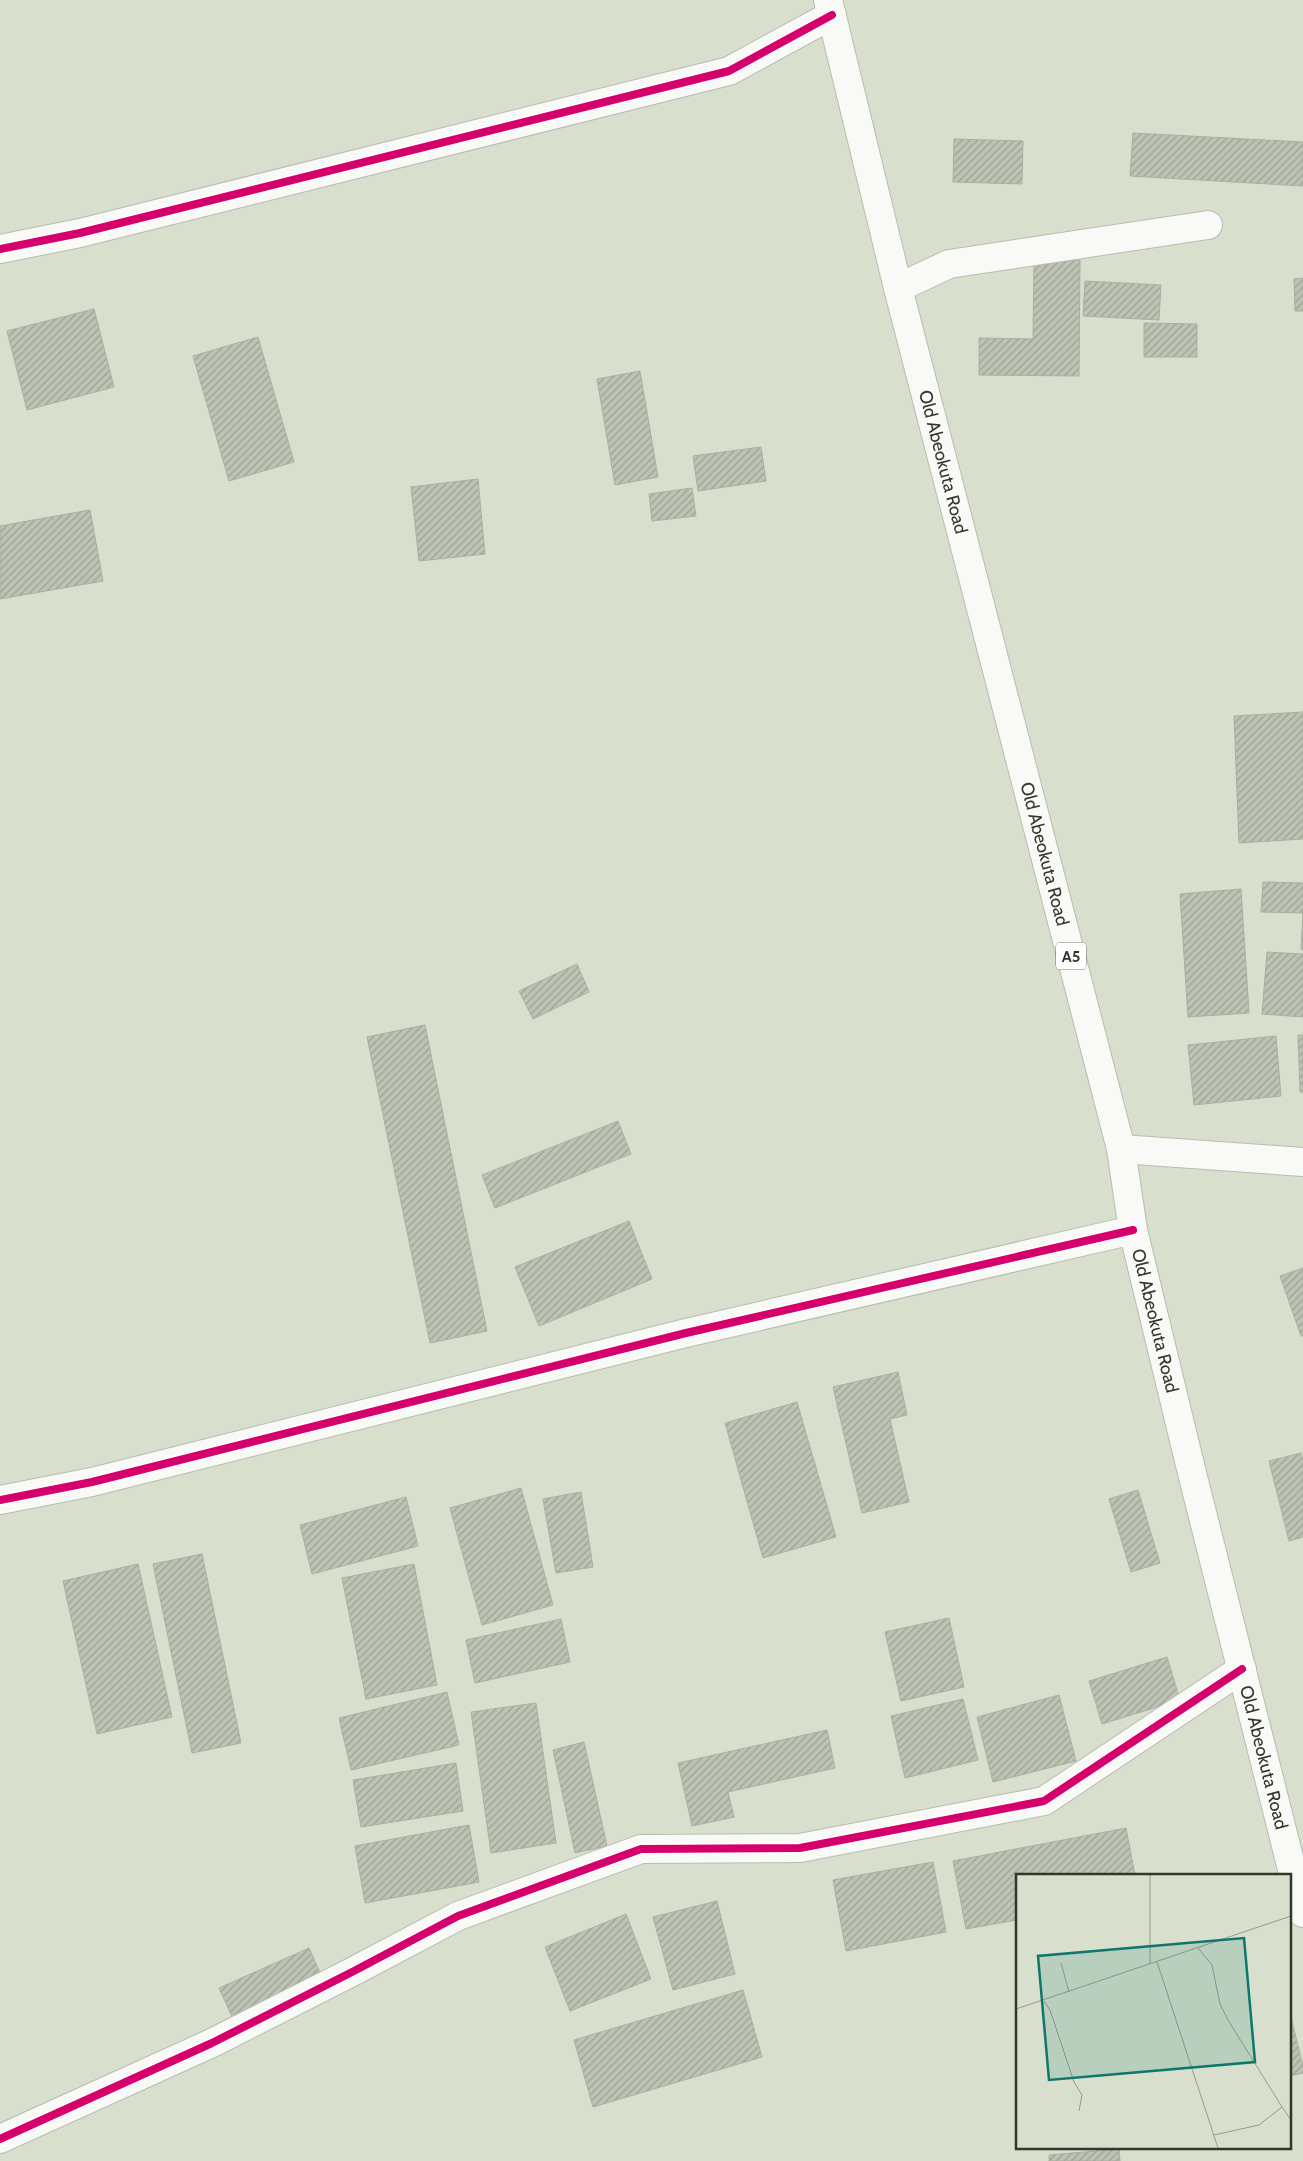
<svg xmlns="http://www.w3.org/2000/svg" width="1303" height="2161" font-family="Cabin,sans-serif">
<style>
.building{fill:url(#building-hatch);stroke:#aab0a1}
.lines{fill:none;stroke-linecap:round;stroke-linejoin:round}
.minor-casing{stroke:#b7bdae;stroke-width:30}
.trunk-casing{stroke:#b7bdae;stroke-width:30}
.minor{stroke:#f9faf7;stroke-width:28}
.trunk{stroke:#f9faf7;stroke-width:28}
.cycleway-casing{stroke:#fff;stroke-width:11}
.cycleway{stroke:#d6006c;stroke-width:8}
.labels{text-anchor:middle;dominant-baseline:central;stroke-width:4;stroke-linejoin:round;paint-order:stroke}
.shield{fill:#fff;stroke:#6f7369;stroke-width:1}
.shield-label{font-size:16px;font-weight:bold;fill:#313729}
.street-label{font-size:18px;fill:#313729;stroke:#fff}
.inset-road{fill:none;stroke:#959c8b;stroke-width:1}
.view{fill:#0f766e;fill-opacity:0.15;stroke:#0f766e;stroke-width:2.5}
.inset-edge{fill:none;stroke:#313729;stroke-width:2.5}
</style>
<defs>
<pattern id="building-hatch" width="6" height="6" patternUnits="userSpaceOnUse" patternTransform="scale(1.25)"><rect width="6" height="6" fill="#bec4b5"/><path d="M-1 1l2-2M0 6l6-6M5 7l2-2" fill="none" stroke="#9ba093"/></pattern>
</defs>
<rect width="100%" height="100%" fill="#d8dfcc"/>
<!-- building -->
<g class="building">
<path d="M1133,133L1303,142V186L1130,176Z"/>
<path d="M954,139L1023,141L1022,184L953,182Z"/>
<path d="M1034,260H1080L1079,376L979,375V338L1033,339Z"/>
<path d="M1303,278V311H1295L1294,279Z"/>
<path d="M1085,281L1161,285L1159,320L1083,316Z"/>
<path d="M94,309L114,387L27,410L7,331Z"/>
<path d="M1144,323L1197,324V357H1144Z"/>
<path d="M258,337L294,462L229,481L193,356Z"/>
<path d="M640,371L658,477L615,485L597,379Z"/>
<path d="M761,447L766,481L698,491L693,456Z"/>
<path d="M478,479L485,554L419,561L411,487Z"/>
<path d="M692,488L696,516L652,521L649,494Z"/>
<path d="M90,510L103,581L0,599V526Z"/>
<path d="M1303,712V839L1239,843L1234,716Z"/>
<path d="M1263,882L1303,883V950L1301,949L1303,913L1261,912Z"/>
<path d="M1241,889L1249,1013L1188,1017L1180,894Z"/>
<path d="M1267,952L1303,954V1017L1262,1014Z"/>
<path d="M577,964L589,992L533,1019L519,991Z"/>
<path d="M425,1025L487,1331L430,1343L367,1037Z"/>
<path d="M1298,1035H1303V1092H1300Z"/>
<path d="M1276,1036L1281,1096L1194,1105L1188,1045Z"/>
<path d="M618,1121L631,1154L495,1208L482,1175Z"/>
<path d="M629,1221L652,1279L539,1326L515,1267Z"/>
<path d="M1303,1268V1336H1301L1280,1276Z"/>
<path d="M898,1372L907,1415L890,1419L909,1502L862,1513L833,1387Z"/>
<path d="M797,1402L836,1537L763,1558L725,1423Z"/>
<path d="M1301,1453L1303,1461V1537L1289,1541L1269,1461Z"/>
<path d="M521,1488L553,1605L482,1625L450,1508Z"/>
<path d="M1138,1490L1160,1563L1131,1572L1109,1499Z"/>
<path d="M581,1492L593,1567L556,1573L543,1499Z"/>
<path d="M406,1497L418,1546L312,1574L300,1525Z"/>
<path d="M202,1554L241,1743L192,1753L153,1564Z"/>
<path d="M138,1564L172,1717L97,1734L63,1581Z"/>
<path d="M414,1564L437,1685L366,1699L342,1578Z"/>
<path d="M949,1618L964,1687L901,1701L885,1632Z"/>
<path d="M561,1619L570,1662L475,1683L466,1640Z"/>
<path d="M1167,1657L1180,1700L1102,1724L1089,1681Z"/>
<path d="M447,1692L459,1745L351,1770L339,1718Z"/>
<path d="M1059,1695L1076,1761L993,1782L977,1717Z"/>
<path d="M963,1699L978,1760L905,1778L891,1716Z"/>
<path d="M536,1703L556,1843L491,1853L471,1712Z"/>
<path d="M827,1730L835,1768L728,1792L734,1817L692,1826L678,1763Z"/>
<path d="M584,1742L607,1846L575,1853L553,1750Z"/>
<path d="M456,1763L463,1811L361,1827L353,1780Z"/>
<path d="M469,1825L479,1882L365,1903L355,1846Z"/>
<path d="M1126,1828L1135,1875H1017V1920L966,1929L953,1861Z"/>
<path d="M933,1862L946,1932L846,1951L833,1880Z"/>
<path d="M717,1901L735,1974L673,1990L653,1917Z"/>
<path d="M626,1914L651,1979L570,2011L545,1947Z"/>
<path d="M309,1948L325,1984L236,2025L219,1988Z"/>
<path d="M743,1990L762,2057L593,2107L574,2040Z"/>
<path d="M1289,2009L1303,2066V2073L1289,2076Z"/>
<path d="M1119,2149L1120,2161H1049V2155Z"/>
</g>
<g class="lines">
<!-- minor casing -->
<g class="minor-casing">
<g id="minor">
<path d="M0,249L80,233L729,71L832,15"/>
<path d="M898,288L949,264L1208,225"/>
<path d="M1121,1149L1303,1162"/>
<path d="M0,1500L92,1482L686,1333L1133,1230"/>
<path d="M0,2139L212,2043L354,1971L458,1916L641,1849L800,1848L1044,1801L1242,1669"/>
</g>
</g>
<!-- trunk casing -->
<g class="trunk-casing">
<g id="trunk">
<path id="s1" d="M828,0L898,288L1121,1149L1133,1230L1192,1473L1303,1913"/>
</g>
</g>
<!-- minor -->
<use href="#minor" class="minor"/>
<!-- trunk -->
<use href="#trunk" class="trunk"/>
<!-- cycleway casing -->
<g class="cycleway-casing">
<g id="cycleway">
<path d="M0,249L80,233L729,71L832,15"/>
<path d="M0,1500L92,1482L686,1333L1133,1230"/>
<path d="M0,2139L212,2043L354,1971L458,1916L641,1849L800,1848L1044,1801L1242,1669"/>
</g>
</g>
<!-- cycleway -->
<use href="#cycleway" class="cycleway"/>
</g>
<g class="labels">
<!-- shield labels -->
<rect class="shield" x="1056" y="942.5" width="30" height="27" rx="4"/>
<g class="shield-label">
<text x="1071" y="956">A5</text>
</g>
<!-- street labels -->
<g class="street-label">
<text stroke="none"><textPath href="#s1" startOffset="476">Old Abeokuta Road</textPath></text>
<text stroke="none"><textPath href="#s1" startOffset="881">Old Abeokuta Road</textPath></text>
<text stroke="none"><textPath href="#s1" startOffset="1361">Old Abeokuta Road</textPath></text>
<text stroke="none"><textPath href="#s1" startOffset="1811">Old Abeokuta Road</textPath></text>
</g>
</g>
<!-- overview -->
<g transform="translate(1016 1874)">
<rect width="275" height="275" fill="#d8dfcc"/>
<path class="inset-road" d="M182,74L196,91L204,130L212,146L266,233L243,251L198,261M141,88L202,274M45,89L53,118M134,90V1M28,127L34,136L58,208L66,221L63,237M0,135L275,42M266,233L275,246"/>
<path class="view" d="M228,64L239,188L33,206L22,82Z"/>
<rect width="275" height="275" class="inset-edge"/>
</g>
</svg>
